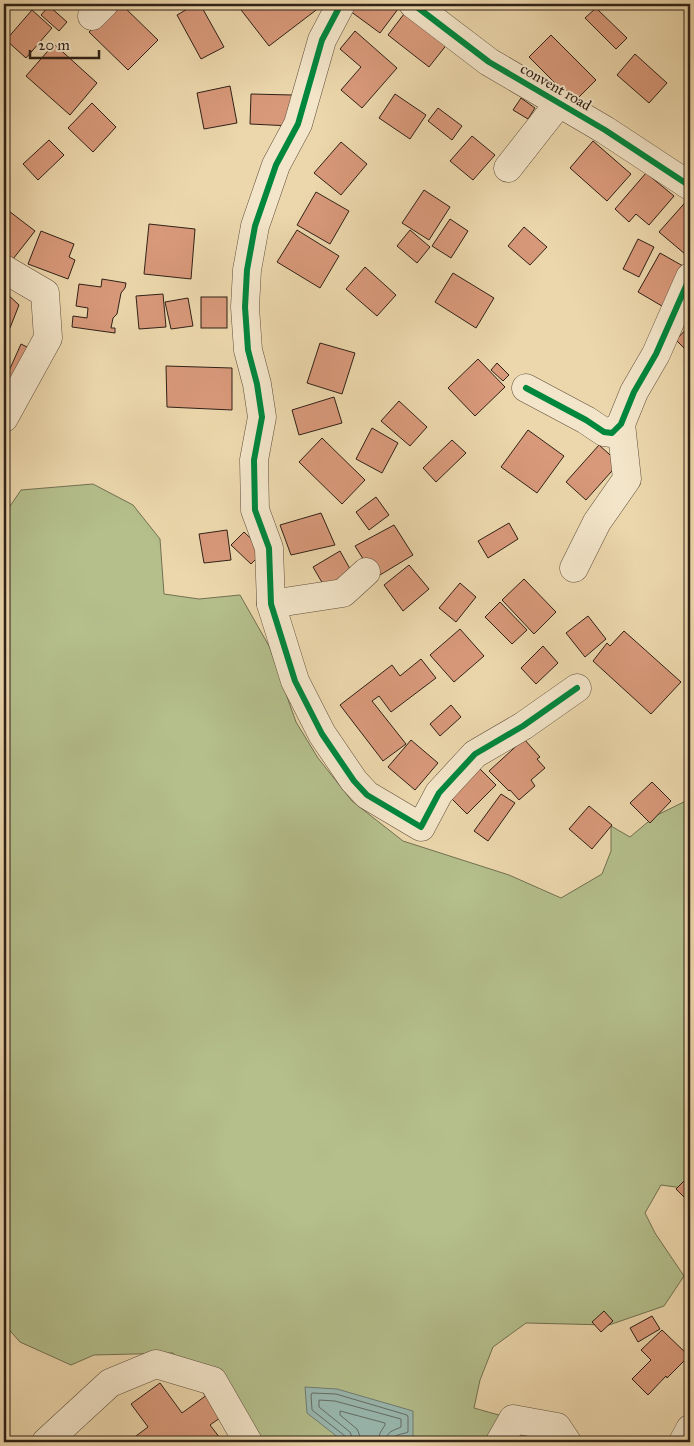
<svg xmlns="http://www.w3.org/2000/svg" width="694" height="1446" font-family="'IM FELL Great Primer',serif">
<style>
.green{fill:#b4bf8c;stroke:#727052}
.water{fill:#99b8b0;stroke:#6f7c73}
.lines{fill:none;stroke-linecap:round;stroke-linejoin:round}
.shore{stroke:#646c64;stroke-width:1}
.building{fill:#d8997a;stroke:#302117}
.minor-casing{stroke:#5f4e3c;stroke-width:29}
.minor{stroke:#f3e5c9;stroke-width:28}
.cycleway-casing{stroke:#f3e5c9;stroke-width:9}
.cycleway{stroke:#00873e;stroke-width:6}
.labels{text-anchor:middle;dominant-baseline:central;stroke-width:4;stroke-linejoin:round;paint-order:stroke}
.street-label{font-size:15px;fill:#302117;stroke:#f3e5c9}
</style>
<rect width="100%" height="100%" fill="#ecd7ac"/>
<filter id="stains"><feTurbulence type="fractalNoise" baseFrequency=".004" numOctaves="4"/><feColorMatrix values="0 0 0 0 .2 0 0 0 0 .09 0 0 0 0 .02 0 0 0 .5 -.17"/></filter>
<radialGradient id="worn" r=".72"><stop offset=".6" stop-color="#630" stop-opacity="0"/><stop offset="1" stop-color="#630" stop-opacity=".3"/></radialGradient>
<!-- green -->
<path class="green" d="M93,484L133,505L160,539L164,594L199,599L240,595L269,646L296,722L318,758L352,801L403,841L509,875L561,898L602,874L611,851V826L630,837L655,816L690,799V1189L661,1185L645,1213L655,1233L684,1276L664,1306L609,1325L526,1323L493,1347L480,1380L474,1408L513,1419L560,1423L581,1442H234L221,1417L173,1353L94,1355L71,1365L20,1342L4,1324V515L21,490Z"/>
<!-- water -->
<path class="water" d="M305,1387L337,1389L413,1411V1437L387,1442H344L307,1413Z"/>
<g class="lines">
<!-- shore -->
<g class="shore">
<path d="M347,1442L345,1436L312,1410L311,1395L312,1393L336,1394L407,1415L408,1417V1432C402,1435 393,1433 392,1442"/>
<path d="M353,1442L352,1437L350,1432L319,1407V1400L335,1401L401,1419V1427C393,1431 386,1431 386,1442"/>
<path d="M361,1442L360,1436L357,1429L340,1415V1411L385,1423V1425L380,1433L378,1442"/>
</g>
</g>
<!-- building -->
<g class="building">
<path d="M116,4H121L158,40L128,70L89,32Z"/>
<path d="M196,4H200L224,47L201,59L177,15Z"/>
<path d="M241,4H324L269,46L238,6Z"/>
<path d="M350,4H399L401,5L380,33L346,8Z"/>
<path d="M49,6L67,22L59,31L41,15Z"/>
<path d="M596,8L627,38L616,49L585,18Z"/>
<path d="M32,10L52,28L26,58L6,40Z"/>
<path d="M407,10L448,43L429,67L388,35Z"/>
<path d="M355,31L397,68L362,108L341,90L361,67L340,49Z"/>
<path d="M551,35L596,80L574,102L529,57Z"/>
<path d="M54,44L97,83L70,115L26,76Z"/>
<path d="M635,54L667,83L649,103L617,75Z"/>
<path d="M230,86L237,123L204,129L197,93Z"/>
<path d="M251,94L292,95L291,126L250,124Z"/>
<path d="M395,94L426,115L410,139L379,118Z"/>
<path d="M521,98L535,108L528,119L513,110Z"/>
<path d="M92,103L116,127L93,152L68,128Z"/>
<path d="M438,108L462,126L452,140L428,121Z"/>
<path d="M472,136L495,155L473,180L450,161Z"/>
<path d="M49,140L64,155L38,180L23,164Z"/>
<path d="M593,141L631,174L607,201L570,168Z"/>
<path d="M341,142L367,164L341,195L314,173Z"/>
<path d="M646,173L674,196L649,225L636,214L629,222L615,209Z"/>
<path d="M424,190L450,207L429,240L402,223Z"/>
<path d="M316,192L349,211L330,244L297,225Z"/>
<path d="M690,197V248L685,254L659,232Z"/>
<path d="M5,208L35,231L13,259L4,252Z"/>
<path d="M450,219L468,231L451,258L432,246Z"/>
<path d="M149,224L195,229L191,279L144,274Z"/>
<path d="M524,227L547,247L530,265L508,246Z"/>
<path d="M297,230L339,256L320,288L277,262Z"/>
<path d="M410,230L430,247L417,263L397,246Z"/>
<path d="M41,231L74,244L69,257L75,260L68,279L28,264Z"/>
<path d="M638,239L654,247L639,277L623,269Z"/>
<path d="M660,253L690,270L667,309L638,292Z"/>
<path d="M365,267L396,295L377,316L346,289Z"/>
<path d="M453,273L494,298L476,328L435,302Z"/>
<path d="M102,279L126,283L125,288L121,293L117,314L113,318L111,328H115V333L72,327L73,316L87,318L88,308L76,306L79,284L101,287Z"/>
<path d="M4,291L19,305L10,328L4,324Z"/>
<path d="M163,294L166,327L139,329L136,296Z"/>
<rect x="201" y="297" width="26" height="31"/>
<path d="M188,298L193,326L171,329L165,302Z"/>
<path d="M690,325V354L676,340Z"/>
<path d="M320,343L355,353L342,394L307,383Z"/>
<path d="M21,344L45,356L27,394L4,382Z"/>
<path d="M478,359L505,387L475,416L448,388Z"/>
<path d="M497,363L509,375L503,381L491,370Z"/>
<path d="M166,366L232,368V410L167,407Z"/>
<path d="M334,397L342,423L299,435L292,410Z"/>
<path d="M399,401L427,427L410,446L381,421Z"/>
<path d="M372,428L398,443L382,473L356,459Z"/>
<path d="M528,430L564,456L537,493L501,467Z"/>
<path d="M322,438L365,480L342,504L299,462Z"/>
<path d="M452,440L466,453L436,482L423,468Z"/>
<path d="M599,445L619,463L586,500L566,482Z"/>
<path d="M376,497L389,515L369,530L356,512Z"/>
<path d="M321,513L335,545L291,555L280,525Z"/>
<path d="M509,523L518,539L488,558L478,541Z"/>
<path d="M394,525L413,555L375,578L355,546Z"/>
<path d="M227,530L231,560L204,563L199,534Z"/>
<path d="M244,532L264,551L251,564L231,545Z"/>
<path d="M340,551L354,576L327,591L313,567Z"/>
<path d="M409,565L429,589L403,611L384,585Z"/>
<path d="M524,579L556,612L534,634L502,600Z"/>
<path d="M460,583L476,597L456,622L439,608Z"/>
<path d="M500,602L527,630L512,644L485,617Z"/>
<path d="M588,616L606,639L585,657L566,633Z"/>
<path d="M460,629L484,656L454,682L430,655Z"/>
<path d="M624,631L681,682L651,714L593,661L607,643L610,646Z"/>
<path d="M543,646L558,663L536,684L521,668Z"/>
<path d="M421,659L436,678L391,712L379,696L372,701L406,744L383,761L340,705L392,665L400,676Z"/>
<path d="M451,705L461,717L440,736L430,724Z"/>
<path d="M524,739L540,757L537,759L545,768L531,780L535,786L519,800L510,790L509,791L489,771Z"/>
<path d="M411,740L438,763L415,790L388,767Z"/>
<path d="M480,769L496,785L467,814L451,798Z"/>
<path d="M652,782L671,801L650,823L630,803Z"/>
<path d="M501,794L515,803L488,841L474,831Z"/>
<path d="M589,806L612,825L592,849L569,829Z"/>
<path d="M690,1175V1203L676,1189Z"/>
<path d="M604,1311L613,1321L601,1332L592,1322Z"/>
<path d="M652,1316L660,1329L638,1342L630,1328Z"/>
<path d="M662,1330L689,1356L667,1378L666,1376L648,1395L632,1379L651,1360L641,1350Z"/>
<path d="M160,1383L182,1413L211,1392L227,1413L210,1425L223,1442H128L148,1427L131,1404Z"/>
</g>
<g class="lines">
<!-- minor casing -->
<g class="minor-casing">
<g id="minor">
<path d="M341,4L322,40L298,124L276,165L255,226L247,270L245,307L248,350L257,384L262,417L254,460L255,510L269,548L271,604L295,681L322,734L354,781L367,795L421,827L439,793L475,754L523,726L577,688"/>
<path d="M413,4L489,62L605,130L690,186"/>
<path d="M92,16L104,4"/>
<path d="M508,168L559,103"/>
<path d="M4,269L45,293L48,338L4,418"/>
<path d="M526,388L586,420L604,432L612,433L621,424L634,392L656,354L690,277"/>
<path d="M574,568L597,522L627,479L621,424"/>
<path d="M271,604L343,593L366,572"/>
<path d="M46,1442L110,1383L156,1364L213,1381L248,1442"/>
<path d="M500,1442L513,1419L557,1427L567,1442"/>
<path d="M683,1442L690,1429"/>
</g>
</g>
<!-- minor -->
<use href="#minor" class="minor"/>
<!-- cycleway casing -->
<g class="cycleway-casing">
<g id="cycleway">
<path d="M341,4L322,40L298,124L276,165L255,226L247,270L245,307L248,350L257,384L262,417L254,460L255,510L269,548L271,604L295,681L322,734L354,781L367,795L421,827L439,793L475,754L523,726L577,688"/>
<path d="M413,4L489,62L605,130L690,186"/>
<path d="M526,388L586,420L604,432L612,433L621,424L634,392L656,354L690,277"/>
</g>
</g>
<!-- cycleway -->
<use href="#cycleway" class="cycleway"/>
</g>
<g class="labels">
<!-- street labels -->
<g class="street-label">
<text transform="translate(556 87) rotate(30)">convent road</text>
</g>
</g>
<!-- margin -->
<rect width="694" height="1446" fill="none" stroke="#ecd7ac" stroke-width="20"/>
<rect x="5" y="5" width="684" height="1436" fill="none" stroke="#302117" stroke-width="2.5"/>
<rect x="10" y="10" width="674" height="1426" fill="none" stroke="#302117"/>
<!-- scale -->
<path d="M30 50v8h69v-8" fill="none" stroke="#302117" stroke-width="2.5"/>
<text x="38" y="50" font-size="15" fill="#302117" stroke="#f3e5c9" stroke-width="4" paint-order="stroke">20 m</text>
<rect width="100%" height="100%" filter="url(#stains)"/>
<rect width="100%" height="100%" fill="url(#worn)"/>
</svg>
